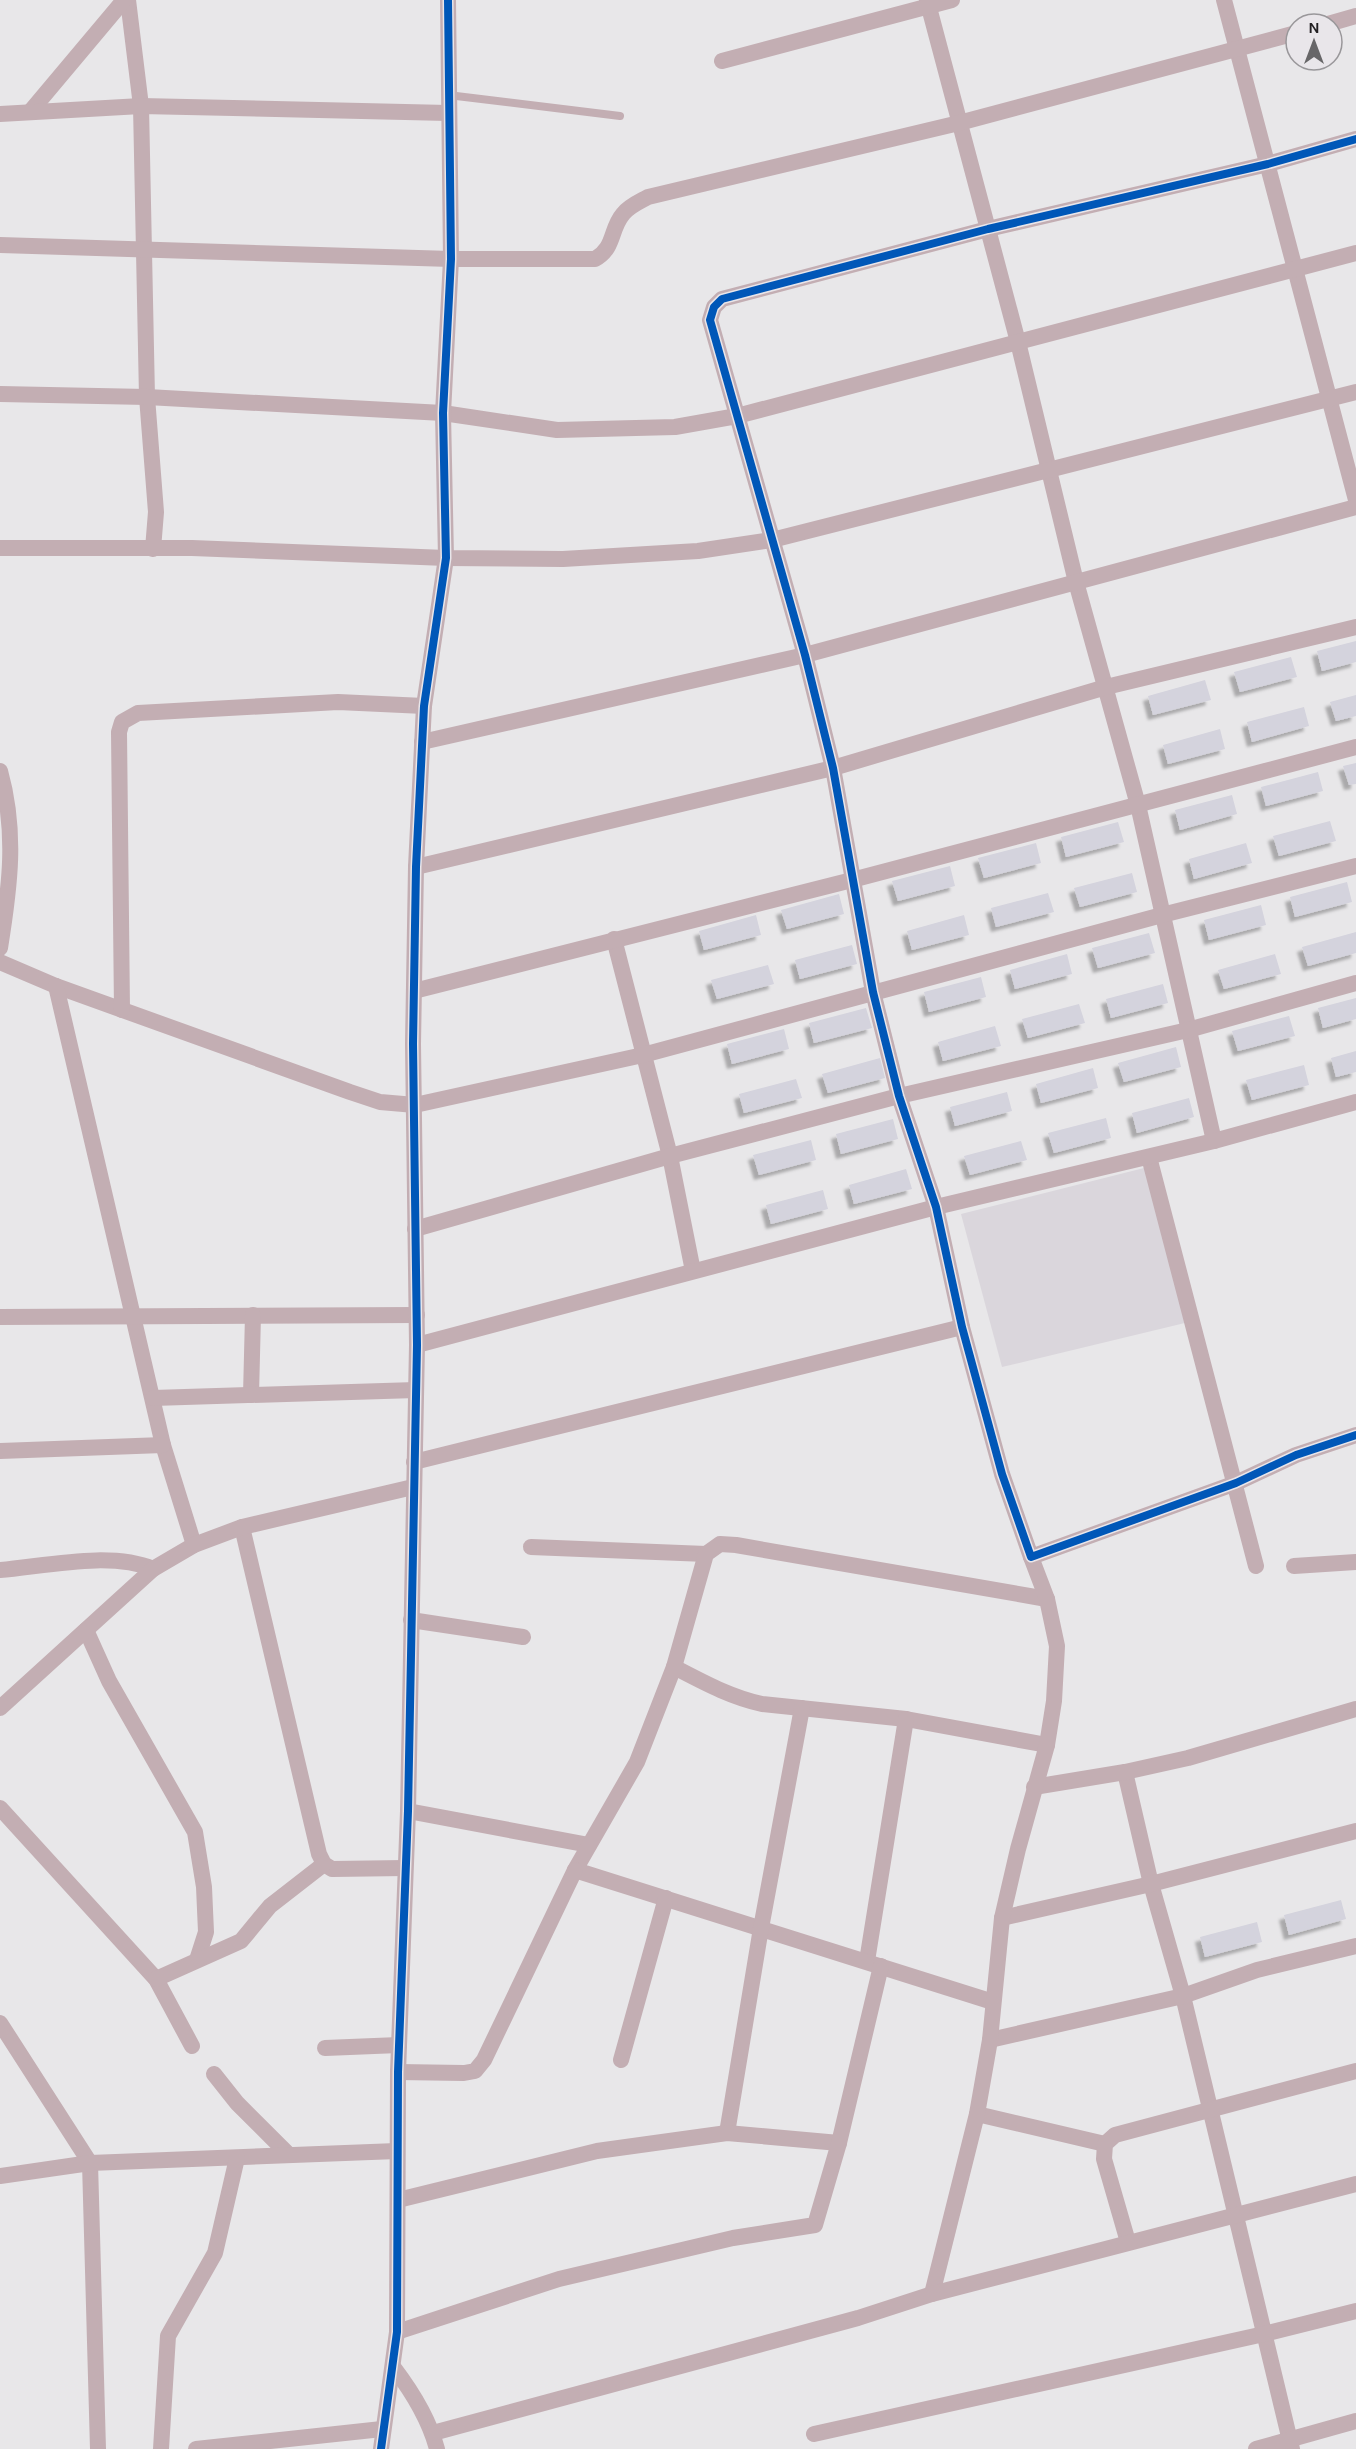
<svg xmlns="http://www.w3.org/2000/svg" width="1356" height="2449" font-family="Karla,sans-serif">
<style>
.built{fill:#dad6dc}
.building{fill:#d4d3dd;filter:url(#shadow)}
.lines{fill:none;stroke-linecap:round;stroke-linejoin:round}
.lane{stroke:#c3aeb3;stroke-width:8}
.street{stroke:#c3aeb3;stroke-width:16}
.cycleway-casing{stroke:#e9e6ea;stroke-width:11}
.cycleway{stroke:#0057b8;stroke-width:8}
</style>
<defs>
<filter id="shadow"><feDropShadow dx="-5" dy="5" stdDeviation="1.5" flood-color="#0004"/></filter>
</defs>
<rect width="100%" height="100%" fill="#e8e7e9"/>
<!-- built -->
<path class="built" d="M1148,1167L1189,1322L1002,1367L961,1214Z"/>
<!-- building -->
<g class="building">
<path d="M1356,641V662L1322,671L1317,651Z"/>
<path d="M1291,657L1297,677L1240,692L1234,672Z"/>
<path d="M1205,680L1211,700L1153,715L1148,696Z"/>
<path d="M1356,695V716L1336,721L1330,702Z"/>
<path d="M1304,707L1309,726L1252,742L1247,722Z"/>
<path d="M1220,729L1225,749L1168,764L1163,745Z"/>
<path d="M1356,763V784L1349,785L1343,766Z"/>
<path d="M1318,772L1323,791L1266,806L1261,787Z"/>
<path d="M1232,795L1237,814L1180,830L1175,810Z"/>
<path d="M1330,821L1336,841L1279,856L1273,836Z"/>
<path d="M1118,822L1124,842L1066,857L1061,837Z"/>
<path d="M1036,843L1041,863L984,878L978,858Z"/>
<path d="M1246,843L1252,863L1194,879L1189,859Z"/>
<path d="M950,866L955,886L898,901L892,881Z"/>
<path d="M1132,873L1137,892L1080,907L1074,888Z"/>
<path d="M1347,882L1352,902L1295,917L1290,897Z"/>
<path d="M1048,893L1054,912L996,927L991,908Z"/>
<path d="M839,894L844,914L787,929L781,910Z"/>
<path d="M1261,905L1266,925L1209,940L1204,920Z"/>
<path d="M756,915L761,935L704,950L699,931Z"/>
<path d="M964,915L969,935L912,950L907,931Z"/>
<path d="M1356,932V953L1308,966L1302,947Z"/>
<path d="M1149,933L1155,953L1098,968L1092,948Z"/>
<path d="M852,945L857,964L800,979L795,960Z"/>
<path d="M1067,954L1072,974L1015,989L1010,970Z"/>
<path d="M1275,954L1281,974L1224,989L1218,970Z"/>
<path d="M768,965L774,984L717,999L711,980Z"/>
<path d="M981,977L986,997L929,1012L924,992Z"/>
<path d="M1163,984L1168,1003L1111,1018L1106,999Z"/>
<path d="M1356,998V1019L1323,1028L1318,1008Z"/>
<path d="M1079,1004L1085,1023L1028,1038L1022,1019Z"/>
<path d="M866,1008L872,1028L814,1043L809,1023Z"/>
<path d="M1289,1016L1295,1036L1238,1051L1232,1031Z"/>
<path d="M995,1026L1001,1046L943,1061L938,1042Z"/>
<path d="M784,1029L789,1049L732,1064L727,1044Z"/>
<path d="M1176,1047L1181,1067L1124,1082L1118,1063Z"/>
<path d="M1356,1051V1072L1336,1077L1331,1058Z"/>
<path d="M880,1058L885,1078L828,1093L822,1074Z"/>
<path d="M1304,1065L1309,1085L1252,1100L1246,1080Z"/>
<path d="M1093,1068L1098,1088L1041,1103L1036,1084Z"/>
<path d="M796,1079L802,1098L744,1113L739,1094Z"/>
<path d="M1007,1092L1012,1111L955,1126L950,1107Z"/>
<path d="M1189,1098L1194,1117L1137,1133L1132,1113Z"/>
<path d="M1106,1118L1111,1138L1054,1153L1048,1133Z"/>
<path d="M893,1119L898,1139L841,1154L836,1134Z"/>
<path d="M811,1140L816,1160L759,1175L753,1155Z"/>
<path d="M1021,1141L1027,1160L970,1175L964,1156Z"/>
<path d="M906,1169L912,1189L854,1204L849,1185Z"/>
<path d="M823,1190L828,1209L771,1224L766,1205Z"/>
<path d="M1341,1900L1346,1919L1289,1935L1284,1915Z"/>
<path d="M1257,1922L1262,1942L1205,1957L1200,1937Z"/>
</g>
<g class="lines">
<!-- lane -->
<path class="lane" d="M448,95L620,116"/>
<!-- street -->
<g class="street">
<path d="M128,0L141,106L147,397L156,512L153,549"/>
<path d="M927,0L1018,342L1076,582L1138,805L1214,1141"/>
<path d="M1224,0L1356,500"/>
<path d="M1328,24L1356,16"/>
<path d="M722,61L952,0"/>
<path d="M30,112L124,0"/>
<path d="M0,114L141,106L448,113"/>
<path d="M1356,139L1268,164L988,229L722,299L714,307L710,320L805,655L833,768L873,992L899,1096L936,1207L962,1327L1002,1474L1031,1557L1236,1483L1296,1455L1356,1435"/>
<path d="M0,245L451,259H595C615,248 610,229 623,214C629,206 639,202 648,197L959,123L1296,33"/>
<path d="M0,394L147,397L443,413L557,430L675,427L737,416L1356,253"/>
<path d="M0,548H192L446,558L563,559L698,551L772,540L1356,392"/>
<path d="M422,742L805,655L1356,507"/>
<path d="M0,771C17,832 10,886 0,948"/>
<path d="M416,867L833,768L1106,687L1356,627"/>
<path d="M614,939L670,1156L693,1271"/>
<path d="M0,962L56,986L350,1092L380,1102L415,1105L643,1055L1162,915L1356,866"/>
<path d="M56,986L163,1445L194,1545"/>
<path d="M414,991L852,880L1356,747"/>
<path d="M122,1010L119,732L122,722L138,713L338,702L424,706"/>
<path d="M1149,1157L1256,1566"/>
<path d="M415,1229L670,1156L899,1096L1188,1030L1356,983"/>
<path d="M0,1317L417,1315"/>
<path d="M417,1345L936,1207L1214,1141L1356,1102"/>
<path d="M251,1395L253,1315"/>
<path d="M153,1398L416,1390"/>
<path d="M0,1451L163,1445"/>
<path d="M414,1462L962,1327"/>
<path d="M242,1527L319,1854L324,1864L332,1869L405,1868"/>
<path d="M531,1547L706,1554"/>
<path d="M1294,1566L1356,1562"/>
<path d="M0,1570C46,1566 111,1551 153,1569"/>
<path d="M411,1620L523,1637"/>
<path d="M86,1630L109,1681L195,1832L204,1887L206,1932L197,1960"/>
<path d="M674,1667C703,1682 730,1697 762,1704L906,1719L1047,1745"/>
<path d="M0,1708L153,1569L194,1545L242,1527L413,1487"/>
<path d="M1125,1772L1151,1884L1183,1996L1292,2449"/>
<path d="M1034,1787L1125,1772L1188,1758L1356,1709"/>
<path d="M0,1808L156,1979L192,2046"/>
<path d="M408,1811L589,1845"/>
<path d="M1002,1918L1151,1884L1356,1831"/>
<path d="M867,1961L906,1719"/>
<path d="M156,1979L241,1941L270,1906L324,1864"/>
<path d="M993,2002L575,1870L637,1762L674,1667L706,1554L720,1544L736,1545L1047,1599"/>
<path d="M0,2023L90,2163L98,2449"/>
<path d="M990,2040L1183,1996L1257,1970L1356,1946"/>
<path d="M325,2048L399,2045"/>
<path d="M621,2060L666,1898"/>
<path d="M398,2072L464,2073L475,2071L484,2060L575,1870"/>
<path d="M214,2074L237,2103L289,2155"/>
<path d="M977,2114L1105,2144"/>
<path d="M727,2133L761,1928L802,1708"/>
<path d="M0,2176L90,2163L397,2151"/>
<path d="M398,2200L597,2151L727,2133L839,2143"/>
<path d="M1128,2242L1104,2159L1105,2144L1115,2135L1356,2071"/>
<path d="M932,2294L977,2114L990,2040L1002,1918L1018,1849L1047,1745L1054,1701L1057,1646L1047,1599L1031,1557"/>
<path d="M397,2332L559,2279L733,2238L815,2225L839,2143L881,1966"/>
<path d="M394,2368C413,2393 429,2419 437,2449"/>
<path d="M433,2433L858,2318L932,2294L1356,2184"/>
<path d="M814,2434L1264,2334L1356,2311"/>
<path d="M161,2449L168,2336L215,2253L237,2158"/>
<path d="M196,2449L382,2429"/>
<path d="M381,2449L397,2332L398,2072L408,1811L417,1345L413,1044L416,867L424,706L446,558L443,413L451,259L448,0"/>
<path d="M1256,2449L1356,2421"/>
</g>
<!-- cycleway casing -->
<g class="cycleway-casing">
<g id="cycleway">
<path d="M1356,139L1268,164L988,229L722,299L714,307L710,320L805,655L833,768L873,992L899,1096L936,1207L962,1327L1002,1474L1031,1557L1236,1483L1296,1455L1356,1435"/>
<path d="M381,2449L397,2332L398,2072L408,1811L417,1345L413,1044L416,867L424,706L446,558L443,413L451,259L448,0"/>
</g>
</g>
<!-- cycleway -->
<use href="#cycleway" class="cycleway"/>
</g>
<!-- north arrow -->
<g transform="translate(1314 42)"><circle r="28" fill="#e9e6ea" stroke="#99979a" stroke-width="1.5"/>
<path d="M0-4.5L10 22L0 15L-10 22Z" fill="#676668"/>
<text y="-9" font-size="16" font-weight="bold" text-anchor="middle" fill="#222022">N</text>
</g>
</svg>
